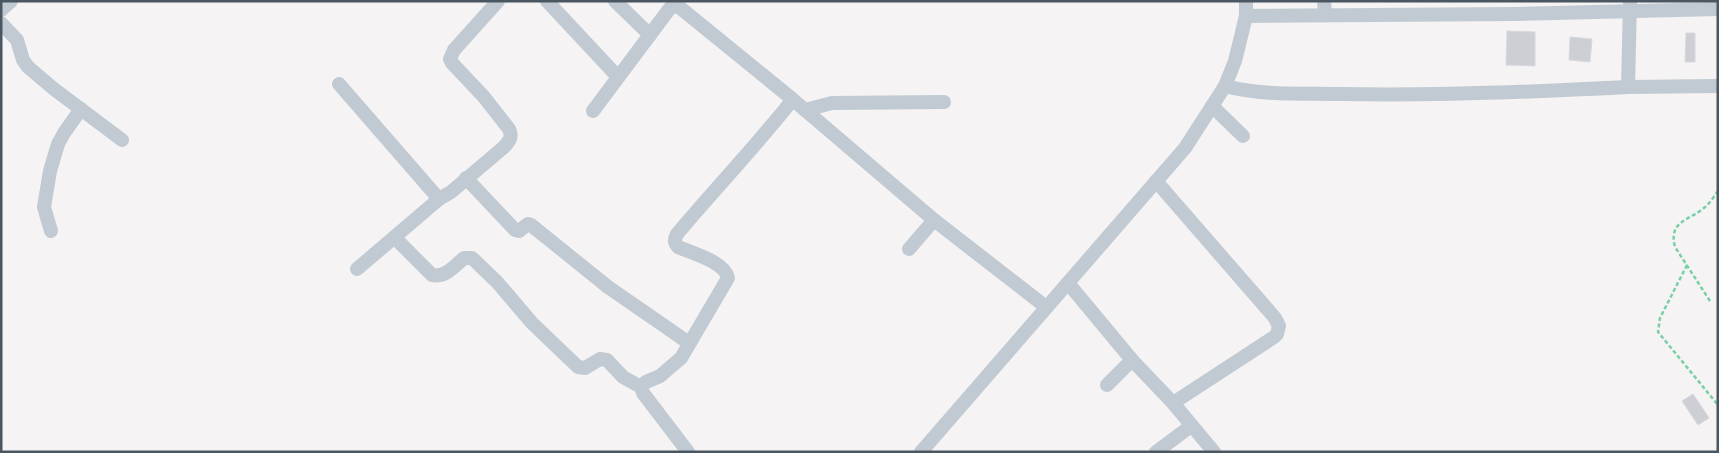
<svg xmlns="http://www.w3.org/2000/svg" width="1719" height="453" font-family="'Golos Text',sans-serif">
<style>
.building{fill:#cdcfd5;stroke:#d7d9de}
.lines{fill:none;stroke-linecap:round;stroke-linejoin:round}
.path{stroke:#7ad0a6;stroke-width:2.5;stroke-dasharray:4 2.5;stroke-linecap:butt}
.minor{stroke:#c1cad2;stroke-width:14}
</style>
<rect width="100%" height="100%" fill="#f5f3f3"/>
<!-- building -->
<g class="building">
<path d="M1507,31L1535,32V66L1506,65Z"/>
<path d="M1686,33H1695V62H1685Z"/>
<path d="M1570,37L1592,39L1590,62L1569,60Z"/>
<path d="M1693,394L1709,418L1698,425L1682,401Z"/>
</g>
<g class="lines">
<!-- path -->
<g class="path">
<path d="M1687,265L1660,318L1658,332L1718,405"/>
<path d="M1710,301L1675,247C1668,220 1690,221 1705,207C1710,203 1714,196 1718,191"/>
</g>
<!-- minor -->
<g class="minor">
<path d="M547,1L618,77"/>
<path d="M615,1L650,35"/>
<path d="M1324,1L1325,14"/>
<path d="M1630,2L1628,87L1718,86"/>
<path d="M1,10L11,1"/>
<path d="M1246,16L1516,14L1718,9"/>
<path d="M1,23L17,40L23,60L28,67L54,89L122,140"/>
<path d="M339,84L439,199L451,192L504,147C509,141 513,137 509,129L484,97L452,63L450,59L454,50L498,1"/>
<path d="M1225,86C1263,96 1303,93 1342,94C1438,96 1532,92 1628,87"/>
<path d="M1212,106L1243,136"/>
<path d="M805,110L832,103L944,102"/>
<path d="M593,111L670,8L678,6L791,98L934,220L1046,307"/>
<path d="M466,178L515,230L519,231L528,224L531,225L608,287L689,343"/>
<path d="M1156,181L1275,318L1279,326L1277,334L1274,337L1173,403"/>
<path d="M51,231L44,207L50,171L58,144L64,133L81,109"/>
<path d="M395,238L432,275C445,278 455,266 464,258H472L497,282L532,323L578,367L585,368L600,359L607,360L623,377L641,387"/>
<path d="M909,249L934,220"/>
<path d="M357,269L439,199"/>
<path d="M1068,283L1132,360L1173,403L1214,452"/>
<path d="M1107,385L1132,360"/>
<path d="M688,452L643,393L641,387L646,382L660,376L681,358L728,278C725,262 692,253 678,247C674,242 674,240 677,234C714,190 754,148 790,103L791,98"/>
<path d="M921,452L1185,148L1225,86L1235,61L1246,16V1"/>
<path d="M1156,452L1191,426"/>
</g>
</g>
<!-- border -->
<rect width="1719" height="453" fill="none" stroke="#4a5661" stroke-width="5"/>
</svg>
